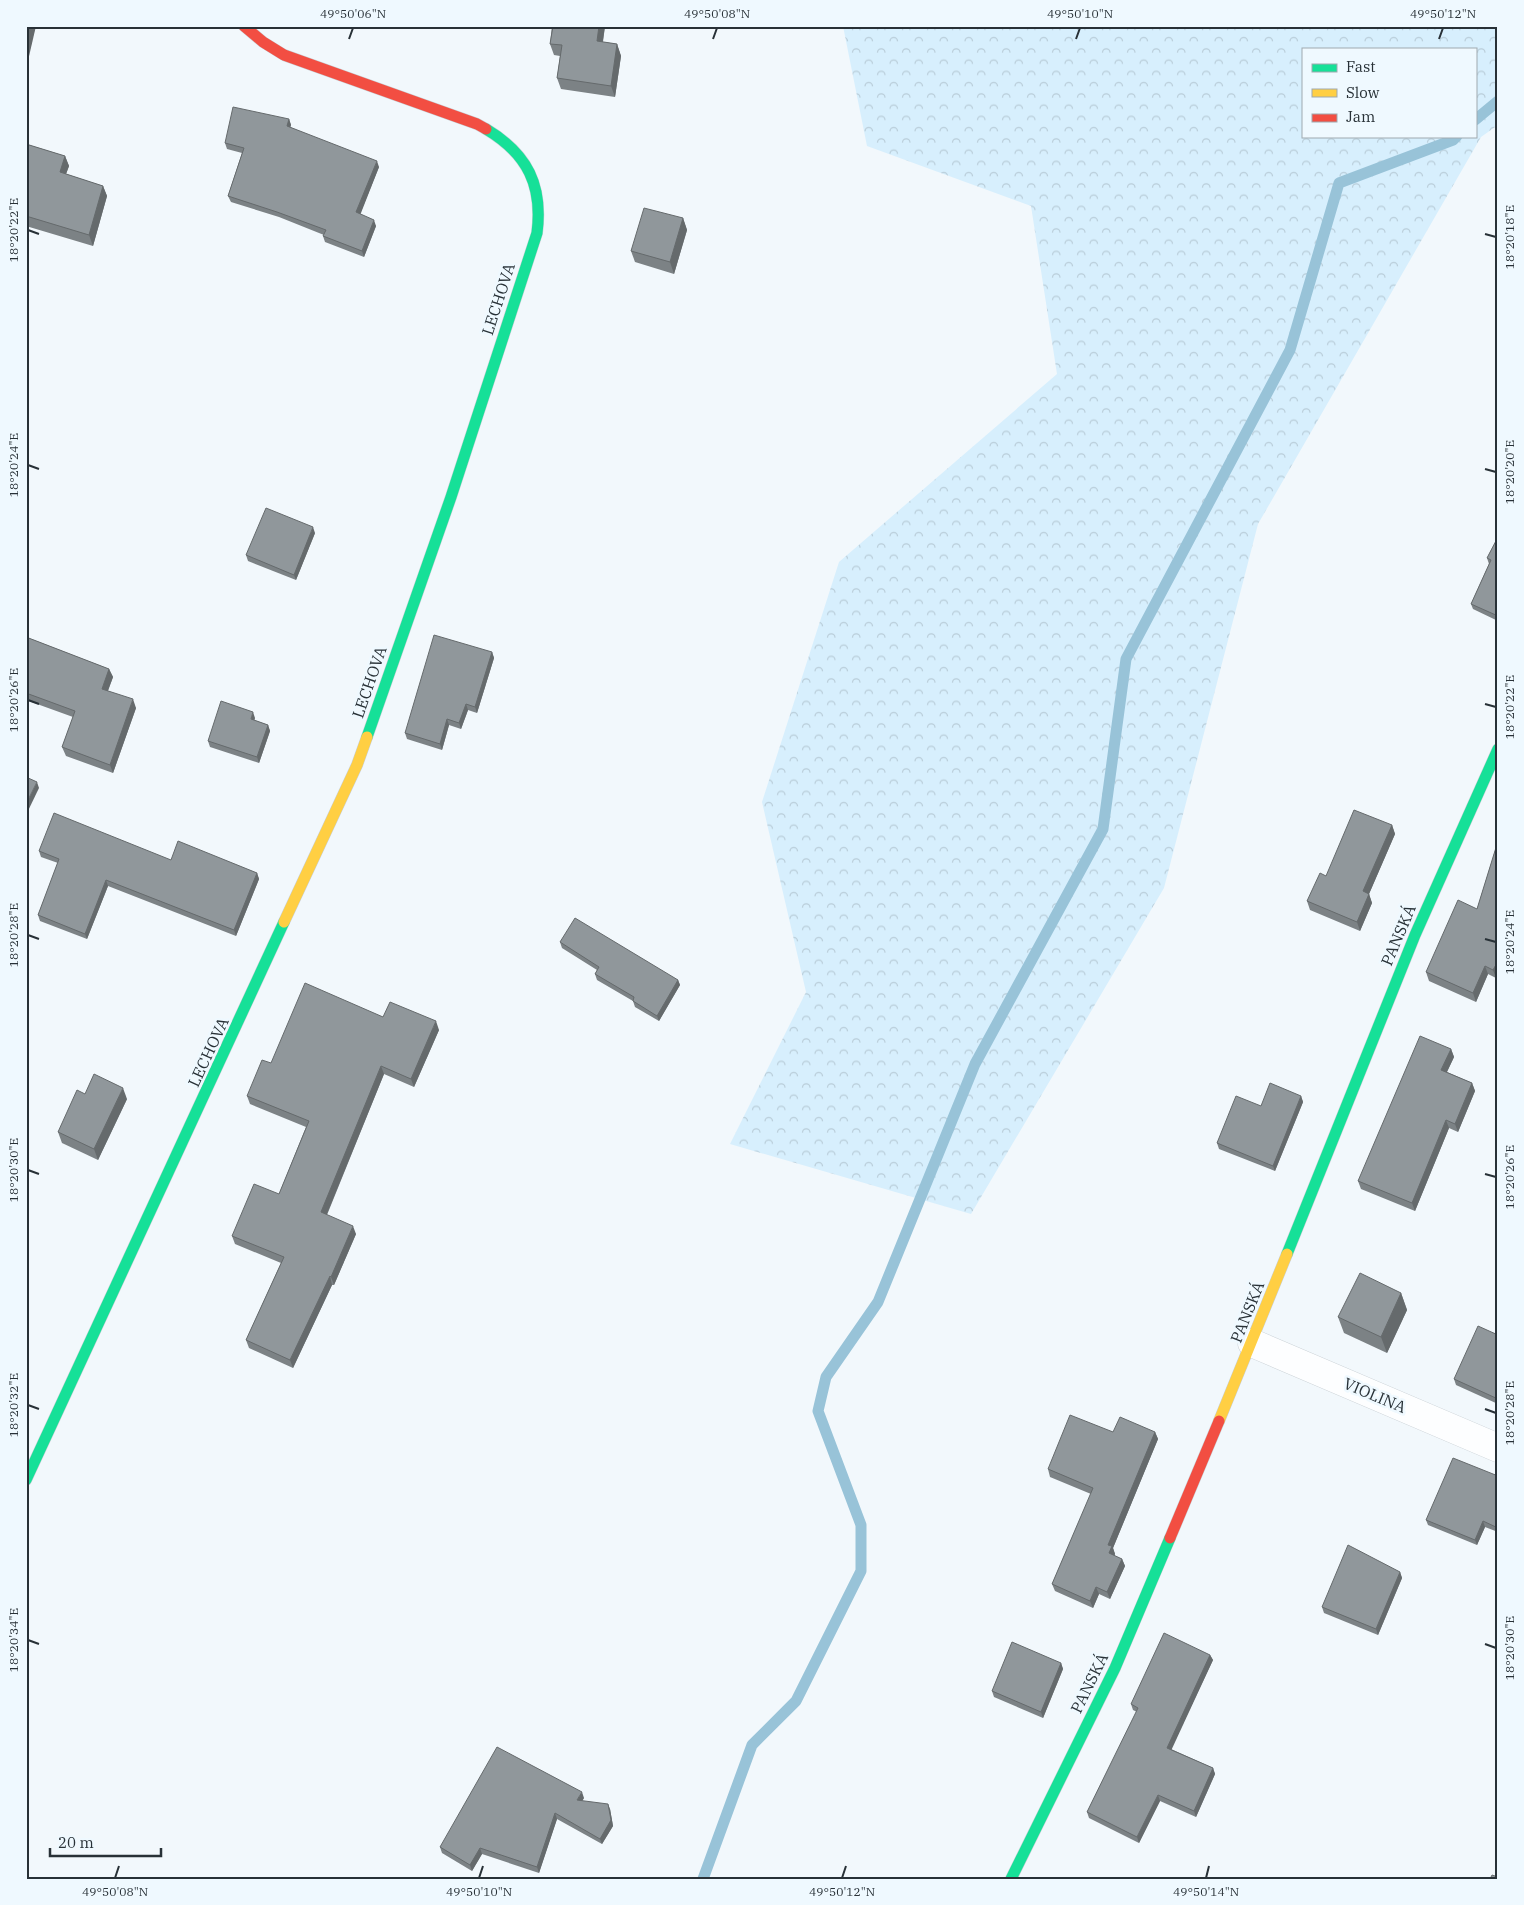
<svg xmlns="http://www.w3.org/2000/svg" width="1524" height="1905" font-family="'IBM Plex Serif',serif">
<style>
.forest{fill:url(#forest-crowns);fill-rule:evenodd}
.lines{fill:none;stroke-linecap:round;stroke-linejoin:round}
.stream{stroke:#98c3d8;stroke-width:11}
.street-casing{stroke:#c8cfd4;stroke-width:29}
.fast-casing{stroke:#c8cfd4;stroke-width:12}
.slow-casing{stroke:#c8cfd4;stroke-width:12}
.jam-casing{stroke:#c8cfd4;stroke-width:12}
.street{stroke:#fdfeff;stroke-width:28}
.fast{stroke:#16e098;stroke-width:11}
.slow{stroke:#ffcf43;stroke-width:11}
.jam{stroke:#f24e42;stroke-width:11}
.wall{fill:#7c8285}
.shaded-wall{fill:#656a6c}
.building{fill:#90979b;stroke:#656a6c}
.ticks{fill:none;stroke:#283137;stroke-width:2}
.labels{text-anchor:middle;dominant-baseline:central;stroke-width:5;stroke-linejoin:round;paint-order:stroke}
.street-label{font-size:16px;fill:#283137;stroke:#eff9ff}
.neatline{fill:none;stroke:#283137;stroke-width:2}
.ticks-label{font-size:12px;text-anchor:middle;fill:#283137}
</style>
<defs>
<pattern id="forest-crowns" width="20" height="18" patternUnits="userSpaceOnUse" patternTransform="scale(1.25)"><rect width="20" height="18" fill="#d7effd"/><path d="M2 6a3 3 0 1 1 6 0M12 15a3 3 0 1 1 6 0" fill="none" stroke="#b9cdd9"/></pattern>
</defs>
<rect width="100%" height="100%" fill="#f2f8fc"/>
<!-- forest -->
<path class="forest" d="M843,26H1498V125L1481,137L1258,524L1164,888L971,1214L730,1144L806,992L762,802L839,562L1057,374L1031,206L867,146ZM1303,49H1475V136H1303Z"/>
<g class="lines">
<!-- stream -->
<g class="stream">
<path d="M1475,120L1498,101"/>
<path d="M703,1879L752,1745L796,1701L861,1571V1525L818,1411L826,1377L878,1302L975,1064L1103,829L1126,659L1290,350L1339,183L1453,140L1457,136"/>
</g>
<!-- street casing -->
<g class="street-casing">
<path id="street" d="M1252,1343L1498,1448"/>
</g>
<!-- fast casing -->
<g class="fast-casing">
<g id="fast">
<path d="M367,737L451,497L537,233C543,186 528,154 486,129"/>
<path d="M1287,1254L1415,935L1498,749"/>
<path d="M26,1480L284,922"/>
<path d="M1011,1879L1115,1668L1170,1538"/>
</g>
</g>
<!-- slow casing -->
<g class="slow-casing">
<g id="slow">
<path d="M284,922L357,765L367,737"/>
<path d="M1219,1421L1287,1254"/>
</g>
</g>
<!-- jam casing -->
<g class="jam-casing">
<g id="jam">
<path d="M244,26L263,42L284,55L477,124L486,129"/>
<path d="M1170,1538L1219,1421"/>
</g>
</g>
<!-- street -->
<use href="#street" class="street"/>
<!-- fast -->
<use href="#fast" class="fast"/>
<!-- slow -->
<use href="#slow" class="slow"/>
<!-- jam -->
<use href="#jam" class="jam"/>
</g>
<!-- wall -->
<g class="wall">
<path d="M552,26H605L603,42L617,44L621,56L615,97L561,89L557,78L560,56L554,55L550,44Z"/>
<path d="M289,119L291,125L290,127L379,167L360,214L376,226L364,257L325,242L323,236L324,235L279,217L231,202L228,196L242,153L227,149L225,143Z"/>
<path d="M26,144L65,156L69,166L66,174L103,186L107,196L93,246L26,226Z"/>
<path d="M683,218L687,230L674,274L635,262L631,251Z"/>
<path d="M315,533L296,580L248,561L246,555Z"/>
<path d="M1498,537V621L1473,609L1471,604L1489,564L1487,558Z"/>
<path d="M26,637L109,669L113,677L108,691L136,708L113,773L66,756L62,747L73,717L26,700Z"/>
<path d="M492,652L494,658L477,713L468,710L461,729L449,725L442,750L407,739L405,733Z"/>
<path d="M255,718L254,720L268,725L270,731L259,763L210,747L208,741Z"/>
<path d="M1392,825L1395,834L1369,894L1372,903L1360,931L1310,910L1307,901L1326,876Z"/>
<path d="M1498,841V975L1496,978L1488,974L1476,1002L1429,981L1426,972L1477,909Z"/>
<path d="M39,851L171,860L257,873L259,879L236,936L108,886L87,939L40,921L38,915L58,863L41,857Z"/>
<path d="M560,942L678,980L680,985L659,1021L635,1007L633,1001L597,980L595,974L597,970L562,948Z"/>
<path d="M383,1017L439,1030L414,1087L384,1074L327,1215L356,1234L334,1285H332L293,1368L249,1348L246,1340L281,1263L235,1244L232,1236L279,1194L306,1127L250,1104L247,1096L271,1063Z"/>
<path d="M1451,1049L1454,1057L1447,1072L1472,1083L1475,1091L1458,1132L1449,1128L1415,1211L1361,1189L1358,1181Z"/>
<path d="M85,1094L127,1099L98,1160L62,1143L58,1132Z"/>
<path d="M1301,1096L1303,1102L1275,1171L1219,1149L1217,1143L1261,1106Z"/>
<path d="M1401,1293L1407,1310L1387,1353L1344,1333L1338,1317Z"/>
<path d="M1498,1335V1404L1456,1385L1454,1379Z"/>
<path d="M1113,1432H1155L1158,1439L1113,1548L1115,1554L1114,1556L1122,1559L1125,1566L1110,1599L1099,1594L1093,1608L1055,1591L1052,1584L1091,1494L1050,1477L1048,1469Z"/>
<path d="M1498,1476V1532L1485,1527L1477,1545L1428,1525L1426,1520Z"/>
<path d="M1400,1572L1402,1578L1378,1635L1324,1613L1322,1607Z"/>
<path d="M1210,1655L1213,1660L1171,1749L1213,1768L1215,1774L1196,1817L1160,1801L1139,1843L1089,1818L1087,1812L1137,1712L1133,1710L1131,1704Z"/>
<path d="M1061,1663L1063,1669L1043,1718L994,1697L992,1691Z"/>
<path d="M584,1798L582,1801L610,1809L613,1826L602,1844L557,1819L539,1873L482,1854L472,1871L442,1853L440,1847Z"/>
</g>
<!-- shaded-wall -->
<g class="shaded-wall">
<path d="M29,26H36L27,65L26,38Z"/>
<path d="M599,26H605L601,53L597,41Z"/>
<path d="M617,44L621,56L615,97L611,86Z"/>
<path d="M289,119L291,125L289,132L287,126Z"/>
<path d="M65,156L69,166L63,182L60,172Z"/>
<path d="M377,161L379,167L359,218L356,212Z"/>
<path d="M103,186L107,196L93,246L89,235Z"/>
<path d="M683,218L687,230L674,274L670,262Z"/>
<path d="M374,220L376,226L364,257L362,251Z"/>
<path d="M313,527L315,533L296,580L294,575Z"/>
<path d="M492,652L494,658L477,713L475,707Z"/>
<path d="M109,669L113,677L105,698L102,689Z"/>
<path d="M133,699L136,708L113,773L110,765Z"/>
<path d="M466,704L468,710L461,729L459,723Z"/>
<path d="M253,712L255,718L253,725L251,719Z"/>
<path d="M447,719L449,725L442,750L440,744Z"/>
<path d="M268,725L270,731L259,763L257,757Z"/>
<path d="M37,782L39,788L26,815V804Z"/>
<path d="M1392,825L1395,834L1369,894L1372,903L1360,931L1357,922L1363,891Z"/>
<path d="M257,873L259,879L236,936L234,930Z"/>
<path d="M106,880L108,886L87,939L85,934Z"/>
<path d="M1498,961V975L1496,978L1493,970Z"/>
<path d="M1485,966L1488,974L1476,1002L1473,993Z"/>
<path d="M678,980L680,985L659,1021L657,1016Z"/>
<path d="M436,1021L439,1030L414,1087L411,1079Z"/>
<path d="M1451,1049L1454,1057L1444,1078L1441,1070Z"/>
<path d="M381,1066L384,1074L324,1221L321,1212Z"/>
<path d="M1472,1083L1475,1091L1458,1132L1455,1124Z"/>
<path d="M123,1088L127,1099L98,1160L94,1149Z"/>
<path d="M1301,1096L1303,1102L1275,1171L1273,1166Z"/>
<path d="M1446,1120L1449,1128L1415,1211L1412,1203Z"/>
<path d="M353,1226L356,1234L334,1285L331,1277Z"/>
<path d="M330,1276L332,1285L293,1368L290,1360Z"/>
<path d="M1401,1293L1407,1310L1387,1353L1381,1337Z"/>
<path d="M1155,1432L1158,1439L1113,1548L1115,1554L1112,1561L1109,1553L1108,1545Z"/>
<path d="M1483,1521L1485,1527L1477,1545L1475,1540Z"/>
<path d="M1122,1559L1125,1566L1110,1599L1107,1592Z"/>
<path d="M1400,1572L1402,1578L1378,1635L1376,1629Z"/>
<path d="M1096,1587L1099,1594L1093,1608L1090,1601Z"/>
<path d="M1210,1655L1213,1660L1170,1753L1167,1748Z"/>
<path d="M1061,1663L1063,1669L1043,1718L1041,1712Z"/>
<path d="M1213,1768L1215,1774L1196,1817L1194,1811Z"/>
<path d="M582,1792L584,1798L579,1806L577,1800Z"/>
<path d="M1158,1795L1160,1801L1139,1843L1137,1837Z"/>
<path d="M608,1804L610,1809L613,1826L602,1844L600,1839Z"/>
<path d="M555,1813L557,1819L539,1873L537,1867Z"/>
<path d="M480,1848L482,1854L472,1871L470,1865Z"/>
</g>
<!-- building -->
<g class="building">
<path d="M26,26H29L26,38Z"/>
<path d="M553,26H599L597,41L617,44L611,86L557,78L562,45L550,44Z"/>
<path d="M233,107L289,119L287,126L377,161L356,212L374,220L362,251L323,236L326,230L277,212L228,196L244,148L225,143Z"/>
<path d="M26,144L65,156L60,172L103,186L89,235L26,216Z"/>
<path d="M644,208L683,218L670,262L631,251Z"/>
<path d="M266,508L313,527L294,575L246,555Z"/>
<path d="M1498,537V616L1471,604L1491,560L1487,558Z"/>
<path d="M434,635L492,652L475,707L466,704L459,723L447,719L440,744L405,733Z"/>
<path d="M26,637L109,669L102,689L133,699L110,765L62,747L75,711L26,693Z"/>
<path d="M221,701L253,712L251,719L268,725L257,757L208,741Z"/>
<path d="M26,777L37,782L26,804Z"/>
<path d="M1354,810L1392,825L1363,891L1369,894L1357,922L1307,901L1320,873L1326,876Z"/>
<path d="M54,813L171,860L178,841L257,873L234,930L106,880L85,934L38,915L59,859L39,851Z"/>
<path d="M1498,841V961L1493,970L1485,966L1473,993L1426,972L1458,900L1477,909Z"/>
<path d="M575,918L678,980L657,1016L633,1001L634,997L595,974L599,967L560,942Z"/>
<path d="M305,983L383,1017L390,1002L436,1021L411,1079L381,1066L321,1212L353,1226L331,1277L330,1276L290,1360L246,1340L284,1257L232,1236L254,1184L279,1194L309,1121L247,1096L262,1060L271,1063Z"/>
<path d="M1420,1036L1451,1049L1441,1070L1472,1083L1455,1124L1446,1120L1412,1203L1358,1181Z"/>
<path d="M94,1074L123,1088L94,1149L58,1132L77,1090L85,1094Z"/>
<path d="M1270,1083L1301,1096L1273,1166L1217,1143L1236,1096L1261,1106Z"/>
<path d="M1360,1273L1401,1293L1381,1337L1338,1317Z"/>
<path d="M1478,1326L1498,1335V1399L1454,1379Z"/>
<path d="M1070,1415L1113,1432L1120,1417L1155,1432L1108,1545L1112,1546L1109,1553L1122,1559L1107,1592L1096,1587L1090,1601L1052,1584L1093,1488L1048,1469Z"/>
<path d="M1453,1458L1498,1476V1528L1483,1521L1475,1540L1426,1520Z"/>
<path d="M1348,1545L1400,1572L1376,1629L1322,1607Z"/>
<path d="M1164,1633L1210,1655L1167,1748L1213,1768L1194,1811L1158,1795L1137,1837L1087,1812L1138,1708L1131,1704Z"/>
<path d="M1012,1642L1061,1663L1041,1712L992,1691Z"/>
<path d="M497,1747L582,1792L577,1800L608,1804L611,1820L600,1839L555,1813L537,1867L480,1848L470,1865L440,1847Z"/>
<path d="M1492,1875L1498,1877V1879H1490Z"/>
</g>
<!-- ticks -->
<path class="ticks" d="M349,39L353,28M713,39L717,28M1076,39L1080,28M1439,39L1443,28M28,230L39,234M1485,234L1496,237M28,465L39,469M1485,469L1496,472M28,700L39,704M1485,704L1496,707M28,935L39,939M1485,939L1496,942M28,1170L39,1174M1485,1174L1496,1177M28,1405L39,1409M1485,1409L1496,1413M28,1640L39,1644M1485,1644L1496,1648M115,1878L119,1866M479,1878L483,1866M842,1878L846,1866M1206,1878L1209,1866"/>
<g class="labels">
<!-- street labels -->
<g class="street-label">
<text transform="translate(498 299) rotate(-72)">LECHOVA</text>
<text transform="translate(369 682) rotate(-71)">LECHOVA</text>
<text transform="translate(1398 935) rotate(-67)">PANSKÁ</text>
<text transform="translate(208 1052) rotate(-65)">LECHOVA</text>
<text transform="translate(1247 1312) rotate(-68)">PANSKÁ</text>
<text transform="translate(1375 1395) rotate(23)">VIOLINA</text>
<text transform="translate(1089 1683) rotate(-64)">PANSKÁ</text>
</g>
</g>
<!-- border -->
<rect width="1524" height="1905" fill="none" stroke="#eff9ff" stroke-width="55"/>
<!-- legend -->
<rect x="1302" y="48" width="175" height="90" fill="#eff9ff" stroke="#9fa9af"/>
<rect x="1312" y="64" width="25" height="8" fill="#16e098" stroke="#9fa9af"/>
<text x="1346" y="72" font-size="15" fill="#283137">Fast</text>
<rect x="1312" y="89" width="25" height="8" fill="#ffcf43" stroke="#9fa9af"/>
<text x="1346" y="98" font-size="15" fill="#283137">Slow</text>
<rect x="1312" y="114" width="25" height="8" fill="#f24e42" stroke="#9fa9af"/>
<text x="1346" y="122" font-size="15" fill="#283137">Jam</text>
<!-- scale -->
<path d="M50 1848v8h111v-8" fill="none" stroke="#283137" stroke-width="2.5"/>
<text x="58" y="1848" font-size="15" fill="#283137" stroke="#eff9ff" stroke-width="4" paint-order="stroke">20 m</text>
<rect x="28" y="28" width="1468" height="1850" class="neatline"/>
<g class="ticks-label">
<text x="353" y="18">49°50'06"N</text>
<text x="717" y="18">49°50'08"N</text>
<text x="1080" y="18">49°50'10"N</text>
<text x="1443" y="18">49°50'12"N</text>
<text transform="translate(14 230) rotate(-90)" y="4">18°20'22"E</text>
<text transform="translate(1510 237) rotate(-90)" y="4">18°20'18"E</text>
<text transform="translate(14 465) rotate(-90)" y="4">18°20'24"E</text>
<text transform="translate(1510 472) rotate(-90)" y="4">18°20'20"E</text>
<text transform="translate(14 700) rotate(-90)" y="4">18°20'26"E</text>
<text transform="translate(1510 707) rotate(-90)" y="4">18°20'22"E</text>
<text transform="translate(14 935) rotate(-90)" y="4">18°20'28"E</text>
<text transform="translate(1510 942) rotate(-90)" y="4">18°20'24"E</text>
<text transform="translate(14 1170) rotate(-90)" y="4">18°20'30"E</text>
<text transform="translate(1510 1177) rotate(-90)" y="4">18°20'26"E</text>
<text transform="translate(14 1405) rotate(-90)" y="4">18°20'32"E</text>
<text transform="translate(1510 1413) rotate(-90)" y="4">18°20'28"E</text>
<text transform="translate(14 1640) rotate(-90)" y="4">18°20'34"E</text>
<text transform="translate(1510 1648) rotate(-90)" y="4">18°20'30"E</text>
<text x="115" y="1896">49°50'08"N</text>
<text x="479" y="1896">49°50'10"N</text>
<text x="842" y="1896">49°50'12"N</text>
<text x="1206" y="1896">49°50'14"N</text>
</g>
</svg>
